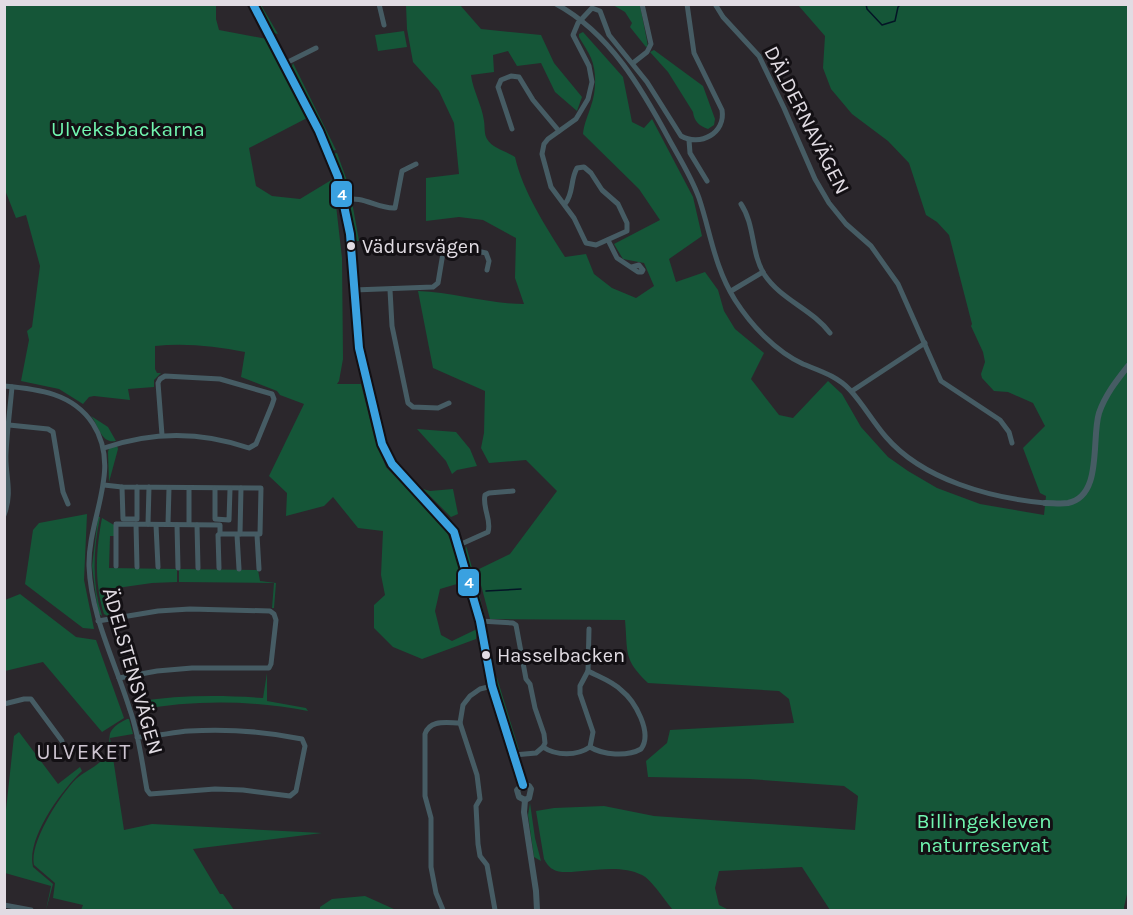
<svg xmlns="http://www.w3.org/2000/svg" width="1133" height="915" font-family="Karla,sans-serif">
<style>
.green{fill:#155638}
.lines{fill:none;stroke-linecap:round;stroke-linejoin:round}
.stream{stroke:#041526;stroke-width:1.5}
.minor{stroke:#465c64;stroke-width:5}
.tertiary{stroke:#465c64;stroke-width:6}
.bus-1-casing{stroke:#131014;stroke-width:12}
.bus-1{stroke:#3aa1e0;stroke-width:8}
.bus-dot{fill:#e1dce3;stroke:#131014;stroke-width:2}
.labels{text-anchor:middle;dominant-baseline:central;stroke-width:6;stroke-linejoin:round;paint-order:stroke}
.bus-label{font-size:20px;fill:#e1dce3;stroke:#131014;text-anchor:start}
.street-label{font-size:21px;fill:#e1dce3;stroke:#131014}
.park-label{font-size:21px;fill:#71f6b0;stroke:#131014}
.neighbourhood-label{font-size:22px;letter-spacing:1.5px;fill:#cdc4d0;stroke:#131014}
.line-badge{stroke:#131014;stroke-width:2}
.badge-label{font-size:16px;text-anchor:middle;font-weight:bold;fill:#fff}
</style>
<rect width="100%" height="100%" fill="#2b272c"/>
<!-- green -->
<g class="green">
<path d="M5,5H216V19L219,30L267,39L309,117L249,148L256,186L272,196L300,199L333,179L342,258L343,359L339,381L337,384H361L374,436L386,467L446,530L467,581L440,589L435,611L441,635L452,641L477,629L476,639L422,659L393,647L374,628V605L385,595L381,575L383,531L358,528L333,497L324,506L286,516L287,493L269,476L304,404L280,395L277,391L241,377L245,352C215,346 185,343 155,346V369L157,373H161L154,380V387L128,389L130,400L94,396L89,397L83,404L59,389L21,381L29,340L27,331L32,327L40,266L26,215L16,218L5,190Z"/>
<path d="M255,5H261L278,34L274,33L266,23Z"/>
<path d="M406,5H460L481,29L541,35L554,63L582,97L577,111L555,92L541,63L517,66L508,51L493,55L494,72L471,75C473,91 482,105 484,121C485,127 484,134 487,139C492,148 506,151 515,157C523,192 546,227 565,257L586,254L594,274L612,288L636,298L654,286L644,263L623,259L614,244L660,220L639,189L583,134C584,123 588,116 591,106C596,92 597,72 591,58C588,51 583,44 579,37V34L583,32L623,77L632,122L644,128L652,119L693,197L702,236L669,259L676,282L705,272L718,290L724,311L735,329L764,353L751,379L779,415L793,418L828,381L842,394L861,427L888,457L908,471L937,488L980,504L1044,515L1046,496L1040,493L1023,448L1045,426L1033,403L1008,392L994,391L982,378L981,374L985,362L983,352L971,326L972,324L949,235L937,222L926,215L909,163L888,141L852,114L831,89L823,68L825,36L798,5H1128V890L1124,907V910H830L802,867L719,871L715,888L719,905L729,910H673C666,902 651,879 642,875C617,863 587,873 562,872C553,871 548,867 544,859L536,811L554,808L604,806L654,816L855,830L858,796L844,786L749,779L648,777L646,761L667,743L670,730L794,723L789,699L779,691L648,683C623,659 628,653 625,620L490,619L477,570L510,554L557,491L526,460L489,463L481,448L484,433L485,391L433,368L418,291C454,292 488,304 524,304L515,278L516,238L483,220L459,217L426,221V178L459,174L454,123L439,91L413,62L407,29Z"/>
<path d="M613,5H640L648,46L646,47L630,27L632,23L625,12Z"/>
<path d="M404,31L407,47L378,51L375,35Z"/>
<path d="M654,50L703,86L715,119L714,125L708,129C699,126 694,121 693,112L668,72L650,52Z"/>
<path d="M293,63L336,150L332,151L291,69Z"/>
<path d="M337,153L346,178L349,196L345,192L333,154Z"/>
<path d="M352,202L359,241H356L348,209L349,204Z"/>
<path d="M91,416L108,427L116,441C101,444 99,426 91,416Z"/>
<path d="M417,429L456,432L470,449L477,466L457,470L452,474L446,461Z"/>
<path d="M117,445L118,449L109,482L108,452L109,448Z"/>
<path d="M423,489L430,491L453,489L458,514L451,517Z"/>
<path d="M87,514L84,580L94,629L83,628L25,584L33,530L39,523Z"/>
<path d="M98,517H100C93,550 92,584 102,616L98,613L92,566Z"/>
<path d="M102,518L114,525L115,536H110L109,568L177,569V582L152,583L110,589L113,615L108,616L104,614C94,582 96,549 102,518Z"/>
<path d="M466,546L467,549L485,617L480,613L465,553Z"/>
<path d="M179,569L258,570L260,581L276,583L274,608H272L274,583L179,582Z"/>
<path d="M20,594L76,637L96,640L124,718L102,732L43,662L5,671V600Z"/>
<path d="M267,673V701L306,708L308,711C250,700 195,700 137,710L135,702C178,695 220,695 263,698Z"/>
<path d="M493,675L497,678L519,750L514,745Z"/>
<path d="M127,719H129L133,734L110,738L124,830L152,824L322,833L193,849L220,894H223L234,910H81L83,905L53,898L55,883L34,865C29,843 60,795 76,779C85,771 99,766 105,756C116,738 99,733 127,719Z"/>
<path d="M19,732L58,784L80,767L82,771C62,790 26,838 33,867L53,884L46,910L51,886L5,873V819L14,736Z"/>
<path d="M530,803L535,838L541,861L534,857L528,815Z"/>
<path d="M365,896L396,910H320V907L332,899Z"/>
</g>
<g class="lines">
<!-- stream -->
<g class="stream">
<path d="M866,4L867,9L882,25L895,21L898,7L901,4"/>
<path d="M486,591L521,589"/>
</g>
<!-- minor -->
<g class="minor">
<path d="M379,4L384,25"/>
<path d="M556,4C610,33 642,89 670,141C680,159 692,178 699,198C711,234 714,266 735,300C751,325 775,351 803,364C820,371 837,376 850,390C863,404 873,422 886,437C923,480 991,498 1045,503"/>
<path d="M715,4L723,17L759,56L784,108L815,179L829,203L846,224L871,246L898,284L941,381L1000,420L1009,432L1012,443"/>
<path d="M633,63L647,52L651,44L642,4"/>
<path d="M284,64L316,48"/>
<path d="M512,129L498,87L501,80L511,76L519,77L533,100L559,131"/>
<path d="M689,140L690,153L707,181"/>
<path d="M344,200C363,195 377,209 395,208L402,171L416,164"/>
<path d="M565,204C574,193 570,180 577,168L584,167L591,173L602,190L618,204L627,223V231L596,245L586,243L574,218L551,187L542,154L544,144L548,139L576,119L588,99L592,82L589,66L573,35L578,23L592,8L600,11L609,35L647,82L681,136C700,147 726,133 722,110L694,53L687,4"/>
<path d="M741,204C755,225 751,253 764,274C781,300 812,309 830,333"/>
<path d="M608,240L617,258L638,272H642L643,270L639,265L632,267"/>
<path d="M354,290L433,287L438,283L444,247L449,245L486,253L489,261L487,270"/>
<path d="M390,290L392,326L408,403L413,407L438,408L449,403"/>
<path d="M731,291L763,272"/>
<path d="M4,386C38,389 73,393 93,424C122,469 88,517 89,566C91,617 115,661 130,710C139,735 142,763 147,790L150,794L215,789L243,790L290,796L296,791L305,746L302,739C264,731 227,729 189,731C172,732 155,737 137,737"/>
<path d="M852,391L925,343"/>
<path d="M9,425L48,429L53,432L63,492L68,504"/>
<path d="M104,448C153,431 200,431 249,448L256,444L272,405L274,399L272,394L220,379L165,376L160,379L158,383L162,435"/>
<path d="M104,485L122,487L261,488L260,534H220V525L116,524V566"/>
<path d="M122,487L123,519H137V487"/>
<path d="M215,489V519L229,520L230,489"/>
<path d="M4,515C13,492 5,476 6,454C7,432 10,409 12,387"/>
<path d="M136,524L137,567"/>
<path d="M148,524L149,487"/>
<path d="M168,524L169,488"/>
<path d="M189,524V488"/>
<path d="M156,525L158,567"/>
<path d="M177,525L178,568"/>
<path d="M197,525L198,568"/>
<path d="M240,534L241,488"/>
<path d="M237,535L239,569"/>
<path d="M257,535L259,569"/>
<path d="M459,545L488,532C492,520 482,508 485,495L489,493L513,491"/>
<path d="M219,568L218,535L220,534"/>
<path d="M98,621L158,611L190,609L270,611L274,614L276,620L271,664L269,668H192L157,671L119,678"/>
<path d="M480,621L513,623L516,625L526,679L530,684L535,708L544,734L545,743L543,747"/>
<path d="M588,671C599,677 612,681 621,690C635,701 653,733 641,749C627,757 603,755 590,747"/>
<path d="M492,686L480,689L470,696L463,705L460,723L477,775L480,799L476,806L478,844L480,856L487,865L495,910"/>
<path d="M4,704L24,699H31L62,741"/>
<path d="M514,755L536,753L543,747C556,756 577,756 590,747L593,732L580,694V686L588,671L589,629"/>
<path d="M4,905L31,910"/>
<path d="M443,910L436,893L431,867V818L425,796V734C430,719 447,723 460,723"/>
</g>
<!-- tertiary -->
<g class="tertiary">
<path d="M253,4L319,131L338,177L350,234L359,348L382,444L392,464L442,517L454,532L459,545L480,621L492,686L523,785"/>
<path d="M1045,503C1053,503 1061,504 1068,503C1103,496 1091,439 1099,413C1105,395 1117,380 1128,366"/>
<path d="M523,785L529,786L531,789L529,798L525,800"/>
<path d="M523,785L517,790L519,797L525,800"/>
<path d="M525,800L524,812L536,891L537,910"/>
</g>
<!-- bus-1 casing -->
<g class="bus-1-casing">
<path id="bus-1" d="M253,4L319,131L338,177L350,234L359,348L382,444L392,464L454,532L480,621L492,686L523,785"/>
</g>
<!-- bus-1 -->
<use href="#bus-1" class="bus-1"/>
</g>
<!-- markers -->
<g class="bus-dot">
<circle cx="351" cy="246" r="5"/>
<circle cx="486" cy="655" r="5"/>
</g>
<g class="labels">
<!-- bus labels -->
<g class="bus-label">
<text x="362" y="246">Vädursvägen</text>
<text x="497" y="655">Hasselbacken</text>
</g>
<!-- street labels -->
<g class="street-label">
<text transform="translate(807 120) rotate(63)">DÄLDERNAVÄGEN</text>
<text transform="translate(133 671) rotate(74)">ÄDELSTENSVÄGEN</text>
</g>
<!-- park labels -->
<g class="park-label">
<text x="128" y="129">Ulveksbackarna</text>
<text x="984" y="821">Billingekleven<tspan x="984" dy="24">naturreservat</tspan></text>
</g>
<!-- neighbourhood labels -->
<g class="neighbourhood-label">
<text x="84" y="752">ULVEKET</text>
</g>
</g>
<g class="line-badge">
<rect x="330" y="180" width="23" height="28" rx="6" fill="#3aa1e0"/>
<rect x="457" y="568" width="23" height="29" rx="6" fill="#3aa1e0"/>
</g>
<g class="badge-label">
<text x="342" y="200">4</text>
<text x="469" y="588">4</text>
</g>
<!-- border -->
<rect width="1133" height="915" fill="none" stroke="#e1dce3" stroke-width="12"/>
</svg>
